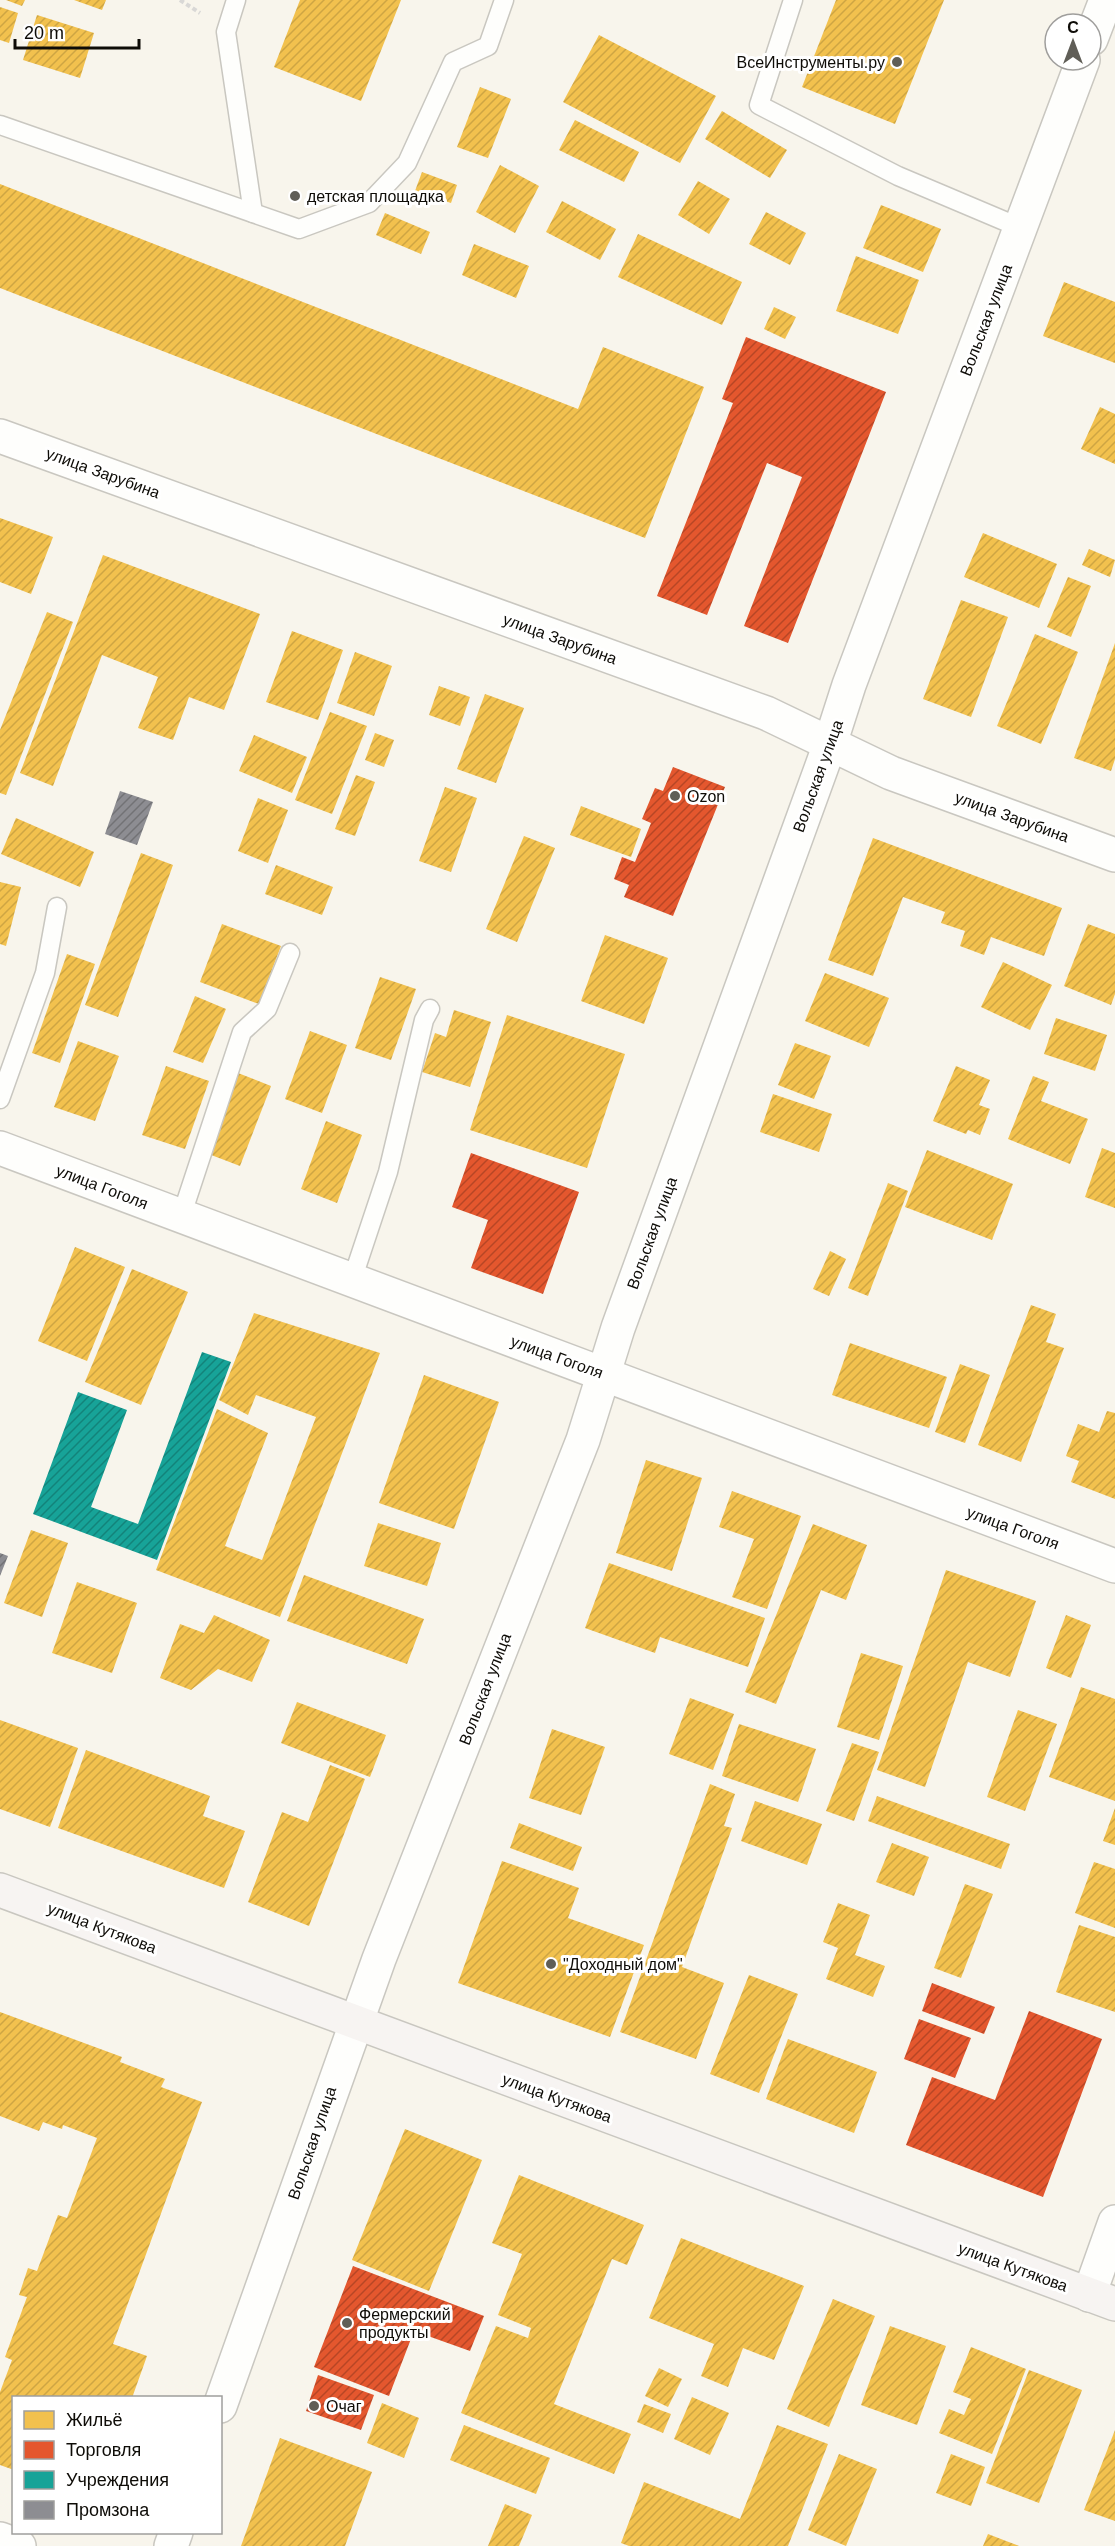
<svg xmlns="http://www.w3.org/2000/svg" width="1115" height="2546" font-family="Helvetica,sans-serif">
<style>
.homes{fill:url(#homes-hatch)}
.shops{fill:url(#shops-hatch)}
.public{fill:url(#public-hatch)}
.industry{fill:url(#industry-hatch)}
.lines{fill:none;stroke-linecap:round;stroke-linejoin:round}
.lane-casing{stroke:#c9c7c0;stroke-width:21}
.street-casing{stroke:#c9c7c0;stroke-width:36}
.secondary-casing{stroke:#c9c7c0;stroke-width:36}
.path{stroke:#d9d8d6;stroke-width:4;stroke-dasharray:4.5 3;stroke-linecap:butt}
.lane{stroke:#fefefc;stroke-width:18}
.street{stroke:#fefefc;stroke-width:33}
.secondary{stroke:#f7f4f2;stroke-width:33}
.poi-dot{fill:#605e57;stroke:#fff;stroke-width:2}
.labels{text-anchor:middle;dominant-baseline:central;stroke-width:6;stroke-linejoin:round;paint-order:stroke}
.poi-label{font-size:16px;fill:#0e0c07;stroke:#fff;text-anchor:start}
.street-label{font-size:16px;fill:#0e0c07;stroke:#fff}
</style>
<defs>
<pattern id="homes-hatch" width="6" height="6" patternUnits="userSpaceOnUse" patternTransform="scale(1.5)"><rect width="6" height="6" fill="#f2c14e"/><path d="M-1 1l2-2M0 6l6-6M5 7l2-2" fill="none" stroke="#cea543"/></pattern>
<pattern id="shops-hatch" width="6" height="6" patternUnits="userSpaceOnUse" patternTransform="scale(1.5)"><rect width="6" height="6" fill="#e4572e"/><path d="M-1 1l2-2M0 6l6-6M5 7l2-2" fill="none" stroke="#b74625"/></pattern>
<pattern id="public-hatch" width="6" height="6" patternUnits="userSpaceOnUse" patternTransform="scale(1.5)"><rect width="6" height="6" fill="#17a398"/><path d="M-1 1l2-2M0 6l6-6M5 7l2-2" fill="none" stroke="#13837a"/></pattern>
<pattern id="industry-hatch" width="6" height="6" patternUnits="userSpaceOnUse" patternTransform="scale(1.5)"><rect width="6" height="6" fill="#8d8d92"/><path d="M-1 1l2-2M0 6l6-6M5 7l2-2" fill="none" stroke="#727275"/></pattern>
</defs>
<rect width="100%" height="100%" fill="#f8f5ec"/>
<!-- homes -->
<g class="homes">
<path d="M6,0H25L22,6Z"/>
<path d="M74,0H106L102,10Z"/>
<path d="M300,0H401L361,101L274,67Z"/>
<path d="M836,0H944L895,124L802,87Z"/>
<path d="M0,7L18,13L9,43L0,40Z"/>
<path d="M37,15L94,33L80,78L23,60Z"/>
<path d="M599,35L716,96L680,163L563,102Z"/>
<path d="M480,87L511,99L488,158L457,147Z"/>
<path d="M722,111L787,150L770,178L705,139Z"/>
<path d="M575,120L639,152L624,182L559,150Z"/>
<path d="M500,165L539,186L515,233L476,212Z"/>
<path d="M422,172L457,185L451,203L415,191Z"/>
<path d="M698,181L730,199L709,234L678,215Z"/>
<path d="M0,184L578,409L603,347L704,387L645,538L0,288Z"/>
<path d="M562,201L616,229L600,260L546,232Z"/>
<path d="M881,205L941,229L923,272L863,248Z"/>
<path d="M766,212L806,233L790,265L749,244Z"/>
<path d="M385,213L430,232L421,254L376,235Z"/>
<path d="M638,234L742,282L722,325L618,277Z"/>
<path d="M474,244L529,266L516,298L462,275Z"/>
<path d="M856,256L919,280L898,334L836,311Z"/>
<path d="M1064,282L1115,302V363L1043,336Z"/>
<path d="M774,307L796,317L785,339L764,329Z"/>
<path d="M1100,407L1115,414V464L1081,449Z"/>
<path d="M0,518L53,537L31,594L0,582Z"/>
<path d="M983,533L1057,564L1039,608L964,577Z"/>
<path d="M1089,549L1115,560L1110,577L1082,565Z"/>
<path d="M103,555L260,614L224,710L189,697L173,740L138,728L158,677L102,655L53,786L20,773Z"/>
<path d="M1068,577L1091,586L1071,637L1047,627Z"/>
<path d="M961,600L1008,617L971,717L923,699Z"/>
<path d="M47,612L73,622L6,795L0,793V730Z"/>
<path d="M292,631L343,650L318,720L266,702Z"/>
<path d="M1035,634L1078,652L1041,744L997,726Z"/>
<path d="M1115,643V759L1111,771L1074,758Z"/>
<path d="M355,652L392,666L374,716L337,703Z"/>
<path d="M439,686L470,697L460,726L429,715Z"/>
<path d="M485,694L524,708L496,783L457,769Z"/>
<path d="M330,712L367,726L332,814L295,800Z"/>
<path d="M375,733L394,740L384,767L365,760Z"/>
<path d="M254,735L307,757L292,793L239,771Z"/>
<path d="M356,775L375,782L355,836L335,829Z"/>
<path d="M445,787L477,798L451,872L419,861Z"/>
<path d="M258,798L288,810L268,863L238,851Z"/>
<path d="M581,806L641,829L631,857L570,835Z"/>
<path d="M16,818L94,852L80,887L1,854Z"/>
<path d="M524,836L555,848L517,942L486,929Z"/>
<path d="M873,838L1062,908L1044,956L991,937L984,955L960,946L965,931L941,923L945,912L903,897L873,976L828,960Z"/>
<path d="M141,853L173,865L118,1017L85,1005Z"/>
<path d="M276,865L333,887L322,915L265,894Z"/>
<path d="M0,882L21,887L6,946L0,944Z"/>
<path d="M222,924L281,946L259,1004L200,982Z"/>
<path d="M1088,924L1115,934V994L1111,1005L1064,986Z"/>
<path d="M605,935L668,958L644,1024L581,1001Z"/>
<path d="M67,954L95,964L60,1063L32,1053Z"/>
<path d="M1003,962L1052,985L1030,1030L981,1007Z"/>
<path d="M825,973L889,998L869,1047L805,1021Z"/>
<path d="M380,977L416,989L391,1060L355,1048Z"/>
<path d="M195,996L226,1009L203,1063L173,1052Z"/>
<path d="M454,1010L491,1022L470,1087L422,1072L435,1033L446,1037Z"/>
<path d="M507,1015L625,1054L587,1168L470,1130Z"/>
<path d="M1056,1018L1107,1035L1095,1071L1044,1054Z"/>
<path d="M310,1031L347,1045L322,1113L285,1099Z"/>
<path d="M78,1041L119,1056L95,1121L54,1107Z"/>
<path d="M795,1043L831,1056L814,1099L778,1085Z"/>
<path d="M166,1066L209,1081L185,1149L142,1135Z"/>
<path d="M956,1066L990,1080L979,1105L990,1109L980,1135L968,1130L966,1134L933,1121Z"/>
<path d="M238,1073L271,1086L240,1166L206,1153Z"/>
<path d="M1033,1076L1049,1082L1041,1101L1088,1119L1070,1164L1008,1139Z"/>
<path d="M773,1094L832,1114L819,1152L760,1132Z"/>
<path d="M326,1121L362,1135L337,1203L301,1189Z"/>
<path d="M1102,1148L1115,1153V1208L1085,1197Z"/>
<path d="M927,1150L1013,1184L992,1240L905,1207Z"/>
<path d="M888,1183L908,1191L868,1296L848,1288Z"/>
<path d="M75,1247L125,1267L87,1361L38,1341Z"/>
<path d="M830,1251L846,1259L829,1296L813,1289Z"/>
<path d="M132,1269L188,1292L141,1405L85,1382Z"/>
<path d="M1031,1305L1056,1314L1046,1342L1064,1348L1021,1462L978,1445Z"/>
<path d="M254,1313L380,1353L280,1617L156,1570L217,1409L268,1433L225,1546L262,1560L316,1417L256,1395L248,1415L219,1400Z"/>
<path d="M850,1343L947,1377L929,1428L832,1395Z"/>
<path d="M960,1364L990,1375L965,1443L935,1432Z"/>
<path d="M424,1375L499,1402L454,1529L379,1503Z"/>
<path d="M1107,1411L1115,1413V1499L1071,1482L1079,1461L1066,1456L1078,1424L1099,1432Z"/>
<path d="M646,1460L702,1478L672,1571L616,1553Z"/>
<path d="M732,1491L801,1516L767,1609L732,1597L754,1539L719,1527Z"/>
<path d="M378,1523L441,1543L427,1586L364,1566Z"/>
<path d="M813,1524L867,1545L846,1600L821,1590L776,1704L745,1692Z"/>
<path d="M31,1530L68,1543L42,1617L4,1603Z"/>
<path d="M609,1563L765,1618L748,1667L660,1637L655,1653L585,1628Z"/>
<path d="M946,1570L1036,1601L1010,1677L968,1662L925,1787L877,1770Z"/>
<path d="M304,1575L424,1619L407,1664L287,1621Z"/>
<path d="M77,1582L137,1603L112,1673L52,1653Z"/>
<path d="M214,1615L270,1640L252,1682L218,1669L191,1690L160,1678L180,1624L204,1633Z"/>
<path d="M1066,1615L1091,1625L1071,1678L1046,1668Z"/>
<path d="M861,1653L903,1666L879,1740L837,1727Z"/>
<path d="M1081,1687L1115,1699V1801L1049,1777Z"/>
<path d="M690,1698L734,1714L713,1770L669,1754Z"/>
<path d="M297,1702L386,1735L370,1777L281,1743Z"/>
<path d="M1018,1710L1057,1724L1025,1811L987,1797Z"/>
<path d="M0,1720L78,1748L50,1827L0,1809Z"/>
<path d="M739,1724L816,1749L798,1802L722,1776Z"/>
<path d="M552,1729L605,1747L581,1815L529,1798Z"/>
<path d="M852,1743L879,1752L854,1821L826,1811Z"/>
<path d="M86,1750L210,1796L203,1816L245,1831L224,1888L58,1828Z"/>
<path d="M330,1765L365,1779L309,1926L248,1902L282,1812L308,1822Z"/>
<path d="M710,1784L735,1794L724,1826L732,1828L682,1967L724,1983L696,2059L620,2032Z"/>
<path d="M877,1796L1010,1844L1001,1869L868,1821Z"/>
<path d="M755,1801L822,1824L807,1865L741,1841Z"/>
<path d="M1115,1808V1845L1103,1841Z"/>
<path d="M519,1823L582,1847L573,1871L510,1848Z"/>
<path d="M892,1843L929,1857L914,1896L876,1882Z"/>
<path d="M502,1861L579,1888L568,1918L644,1945L610,2037L458,1983Z"/>
<path d="M1094,1862L1115,1869V1928L1075,1913Z"/>
<path d="M965,1884L993,1894L961,1978L934,1968Z"/>
<path d="M838,1903L870,1915L855,1955L885,1966L873,1997L826,1979L838,1948L823,1942Z"/>
<path d="M1079,1925L1115,1937V2012L1056,1992Z"/>
<path d="M749,1975L798,1994L759,2093L710,2074Z"/>
<path d="M0,2012L122,2057L120,2062L165,2079L161,2087L202,2102L113,2344L147,2356L132,2398H14V2470L0,2465V2392L12,2360L5,2357L27,2297L19,2295L28,2268L37,2271L58,2215L67,2218L97,2138L63,2125L62,2129L43,2122L39,2131L0,2116Z"/>
<path d="M788,2039L877,2072L854,2133L766,2099Z"/>
<path d="M405,2129L482,2160L429,2291L352,2260Z"/>
<path d="M519,2175L644,2225L627,2265L612,2259L554,2404L631,2434L614,2474L461,2413L496,2326L528,2338L531,2328L498,2315L522,2254L492,2243Z"/>
<path d="M681,2238L804,2286L774,2360L743,2348L728,2387L701,2376L714,2344L649,2318Z"/>
<path d="M833,2299L875,2316L829,2427L787,2409Z"/>
<path d="M890,2326L946,2346L917,2425L861,2405Z"/>
<path d="M971,2347L1026,2369L992,2454L939,2433L949,2409L964,2415L971,2399L953,2392Z"/>
<path d="M659,2368L682,2379L668,2407L645,2396Z"/>
<path d="M1029,2370L1082,2390L1039,2503L986,2483Z"/>
<path d="M692,2397L729,2413L710,2455L674,2439Z"/>
<path d="M382,2403L419,2418L404,2458L367,2443Z"/>
<path d="M644,2404L671,2414L663,2433L637,2422Z"/>
<path d="M464,2425L550,2458L536,2494L450,2460Z"/>
<path d="M777,2425L828,2444L788,2546H629L621,2543L644,2482L740,2519Z"/>
<path d="M1115,2430V2521L1084,2510Z"/>
<path d="M280,2438L372,2472L345,2546H241Z"/>
<path d="M839,2454L877,2469L846,2546L808,2530Z"/>
<path d="M951,2454L985,2467L971,2506L936,2493Z"/>
<path d="M505,2504L532,2515L519,2546H488Z"/>
<path d="M988,2534L1019,2546H983Z"/>
</g>
<!-- shops -->
<g class="shops">
<path d="M746,337L886,392L788,643L744,626L802,477L767,463L707,615L657,596L733,403L722,399Z"/>
<path d="M673,767L725,787L673,916L624,897L629,885L614,879L622,857L635,862L651,823L642,819L655,788L663,791Z"/>
<path d="M471,1153L579,1192L543,1294L471,1268L488,1220L452,1207Z"/>
<path d="M932,1983L995,2007L984,2034L922,2011Z"/>
<path d="M1029,2011L1102,2039L1043,2197L906,2145L932,2077L995,2100Z"/>
<path d="M919,2019L971,2038L955,2078L904,2059Z"/>
<path d="M353,2266L484,2316L470,2351L414,2331L389,2396L314,2367Z"/>
<path d="M318,2375L374,2395L361,2430L306,2411Z"/>
</g>
<!-- public -->
<path class="public" d="M202,1352L231,1362L157,1560L33,1514L78,1392L127,1410L91,1507L138,1524Z"/>
<!-- industry -->
<g class="industry">
<path d="M120,791L153,802L137,845L105,834Z"/>
<path d="M0,1553L8,1556L0,1576Z"/>
</g>
<g class="lines">
<!-- lane casing -->
<g class="lane-casing">
<g id="lane">
<path d="M236,0L226,32L253,213"/>
<path d="M793,0L759,105L898,176L1021,228"/>
<path d="M0,125L299,229L369,203L407,163L453,62L488,46L504,0"/>
<path d="M0,1099L45,973L57,907"/>
<path d="M181,1217L242,1032L267,1009L290,953"/>
<path d="M352,1280L388,1172L424,1020L430,1009"/>
</g>
</g>
<!-- street casing -->
<g class="street-casing">
<g id="street">
<path d="M1091,39L1106,0"/>
<path d="M0,436L766,713L891,773L1115,855"/>
<path d="M0,1148L1115,1566"/>
<path d="M1089,2295L1115,2222"/>
<path d="M220,2406L379,1959L583,1440L618,1328L830,744L849,685L1083,60"/>
<path d="M0,2539L19,2546"/>
<path d="M171,2546L176,2532"/>
</g>
</g>
<!-- secondary casing -->
<g class="secondary-casing">
<path id="secondary" d="M0,1890L1115,2304"/>
</g>
<!-- path -->
<path class="path" d="M180,0L200,13"/>
<!-- lane -->
<use href="#lane" class="lane"/>
<!-- street -->
<use href="#street" class="street"/>
<!-- secondary -->
<use href="#secondary" class="secondary"/>
</g>
<!-- markers -->
<g class="poi-dot">
<circle cx="897" cy="62" r="6"/>
<circle cx="295" cy="196" r="6"/>
<circle cx="675" cy="796" r="6"/>
<circle cx="551" cy="1964" r="6"/>
<circle cx="347" cy="2323" r="6"/>
<circle cx="314" cy="2406" r="6"/>
</g>
<g class="labels">
<!-- poi labels -->
<g class="poi-label">
<text x="885" y="62" text-anchor="end">ВсеИнструменты.ру</text>
<text x="307" y="196">детская площадка</text>
<text x="687" y="796">Ozon</text>
<text x="563" y="1964">"Доходный дом"</text>
<text x="359" y="2314">Фермерский<tspan x="359" dy="18">продукты</tspan></text>
<text x="326" y="2406">Очаг</text>
</g>
<!-- street labels -->
<g class="street-label">
<text transform="translate(986 320) rotate(-69)">Вольская улица</text>
<text transform="translate(103 473) rotate(20)">улица Зарубина</text>
<text transform="translate(560 639) rotate(20)">улица Зарубина</text>
<text transform="translate(818 776) rotate(-70)">Вольская улица</text>
<text transform="translate(1012 817) rotate(20)">улица Зарубина</text>
<text transform="translate(102 1187) rotate(21)">улица Гоголя</text>
<text transform="translate(652 1233) rotate(-70)">Вольская улица</text>
<text transform="translate(557 1357) rotate(20)">улица Гоголя</text>
<text transform="translate(1013 1528) rotate(20)">улица Гоголя</text>
<text transform="translate(485 1689) rotate(-69)">Вольская улица</text>
<text transform="translate(102 1928) rotate(21)">улица Кутякова</text>
<text transform="translate(557 2098) rotate(20)">улица Кутякова</text>
<text transform="translate(312 2143) rotate(-71)">Вольская улица</text>
<text transform="translate(1013 2267) rotate(20)">улица Кутякова</text>
</g>
</g>
<!-- legend -->
<rect x="12" y="2396" width="210" height="138" fill="#ffffff" stroke="#9f9e9c" stroke-width="1.5"/>
<rect x="24" y="2411" width="30" height="18" fill="#f2c14e" stroke="#9f9e9c" stroke-width="1.5"/>
<text x="66" y="2426" font-size="18" fill="#0e0c07">Жильё</text>
<rect x="24" y="2441" width="30" height="18" fill="#e4572e" stroke="#9f9e9c" stroke-width="1.5"/>
<text x="66" y="2456" font-size="18" fill="#0e0c07">Торговля</text>
<rect x="24" y="2471" width="30" height="18" fill="#17a398" stroke="#9f9e9c" stroke-width="1.5"/>
<text x="66" y="2486" font-size="18" fill="#0e0c07">Учреждения</text>
<rect x="24" y="2501" width="30" height="18" fill="#8d8d92" stroke="#9f9e9c" stroke-width="1.5"/>
<text x="66" y="2516" font-size="18" fill="#0e0c07">Промзона</text>
<!-- north arrow -->
<g transform="translate(1073 42)"><circle r="28" fill="#ffffff" stroke="#9f9e9c" stroke-width="1.5"/>
<path d="M0-4.5L10 22L0 15L-10 22Z" fill="#605e57"/>
<text y="-9" font-size="16" font-weight="bold" text-anchor="middle" fill="#0e0c07">С</text>
</g>
<!-- scale -->
<path d="M15 39v9h124v-9" fill="none" stroke="#0e0c07" stroke-width="3"/>
<text x="24" y="39" font-size="18" fill="#0e0c07" stroke="#ffffff" stroke-width="4.5" paint-order="stroke">20 m</text>
</svg>
